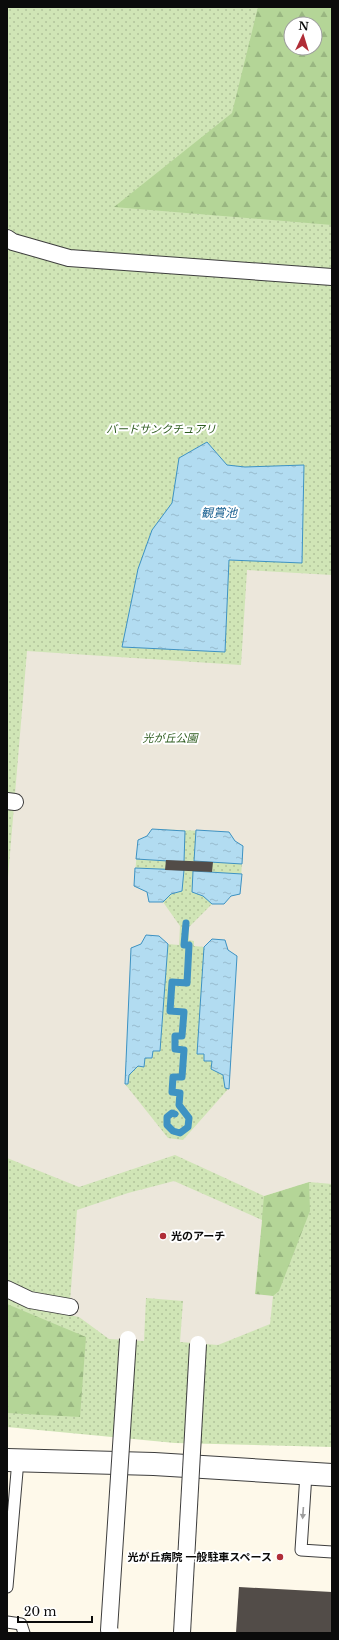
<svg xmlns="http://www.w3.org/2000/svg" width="339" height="1640" font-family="'Libre Baskerville','Noto Sans JP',serif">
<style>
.green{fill:url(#green-dots);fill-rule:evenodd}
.forest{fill:url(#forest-firs);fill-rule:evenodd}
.plaza{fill:#ece7db;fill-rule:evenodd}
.water{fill:url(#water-ripples);stroke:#3e92c3}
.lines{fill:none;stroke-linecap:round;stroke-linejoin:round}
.stream{stroke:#3e92c3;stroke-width:7}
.building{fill:#524c48}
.service-casing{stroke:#3e3e3e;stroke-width:13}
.pedestrian-casing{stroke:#3e3e3e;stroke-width:18}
.tertiary-casing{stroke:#3e3e3e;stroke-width:24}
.service{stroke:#fff;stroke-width:11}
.pedestrian{stroke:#fff;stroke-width:16}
.tertiary{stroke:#fff;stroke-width:22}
.pedestrian-bridge-casing{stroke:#3e3e3e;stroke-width:18;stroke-linecap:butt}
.pedestrian-bridge{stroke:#fff;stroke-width:16}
.oneway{fill:#9d9d9d}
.poi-dot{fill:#b02d37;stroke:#fff;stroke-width:1.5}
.labels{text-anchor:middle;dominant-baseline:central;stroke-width:4;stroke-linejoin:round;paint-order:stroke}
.park-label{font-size:11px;font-style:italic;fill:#2f5d20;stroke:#fff}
.poi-label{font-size:11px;font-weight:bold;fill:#0b0b0b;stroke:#fff;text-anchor:start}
.water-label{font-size:12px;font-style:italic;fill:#1d6393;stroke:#fff}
</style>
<defs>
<pattern id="green-dots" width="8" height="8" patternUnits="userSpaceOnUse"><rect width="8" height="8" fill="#d0e5b6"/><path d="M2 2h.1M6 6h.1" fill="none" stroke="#b1c39b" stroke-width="1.8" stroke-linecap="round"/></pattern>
<pattern id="forest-firs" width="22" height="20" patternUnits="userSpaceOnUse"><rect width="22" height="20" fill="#b4d597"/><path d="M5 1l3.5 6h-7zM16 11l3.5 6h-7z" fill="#99b681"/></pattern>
<pattern id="water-ripples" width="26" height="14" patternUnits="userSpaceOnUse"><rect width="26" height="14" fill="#b2dcf1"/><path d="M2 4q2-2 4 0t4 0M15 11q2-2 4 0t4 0" fill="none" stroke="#98bbcd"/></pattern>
</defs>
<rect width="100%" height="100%" fill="#fef9ea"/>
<!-- green -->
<path class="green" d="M7,7H332V1447L175,1443L7,1427ZM291,24H315V48H291Z"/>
<!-- forest -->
<g class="forest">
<path d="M258,7H332V225L114,207L232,113ZM291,24H315V48H291Z"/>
<path d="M309,1182L310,1211L279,1291L273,1296L255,1295L264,1196Z"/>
<path d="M7,1304L86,1337L80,1417L7,1413Z"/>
</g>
<!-- plaza -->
<g class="plaza">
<path d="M247,570L332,575V1184L309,1182L264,1196L175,1155L79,1187L7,1158V889L27,651L241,665ZM152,829L229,832L235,841L243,846L240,894L231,896L224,904H212L189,927V940L194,941V946L204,947L212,939L228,950L229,1088L183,1140L168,1138L125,1084L131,948L159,936L168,944L179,945L180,926L163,902H149L147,892L134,886L138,840L147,836Z"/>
<path d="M174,1181L262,1220L255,1294L273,1296L270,1324L218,1345L180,1342L183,1301L146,1298L144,1341L109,1339L79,1317L69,1315L77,1210L128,1193Z"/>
</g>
<!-- water -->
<g class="water">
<path d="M207,442L227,465L245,467L304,465L302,563L229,560L225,652L122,647L138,569L152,530L172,503L179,458Z"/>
<path d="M152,829L185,831L184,862L136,859L138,840L147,836Z"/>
<path d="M196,830L229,832L235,841L243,846L242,864L194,861Z"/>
<path d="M135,868L184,870L182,891L171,894L163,902H149L147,892L134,886Z"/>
<path d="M193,871L242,874L240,894L231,896L224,904H212L203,896L192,892Z"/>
<path d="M146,935L159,936L168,944L160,1051H153L152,1058H145L144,1067L138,1066L129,1075L128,1084H125L131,948L141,944Z"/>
<path d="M212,939L225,940L228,950L237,956L229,1089L225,1088L223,1075L211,1069L212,1061H204V1054H197L204,947Z"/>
</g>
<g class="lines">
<!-- stream -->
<path class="stream" d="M175,1114L172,1113L167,1117V1125L173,1131L180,1133L188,1127L189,1118L179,1105L180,1093L172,1092L173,1077H182L184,1050L175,1049V1036H182L184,1012L170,1011L172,982L187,983L189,945H184L186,923"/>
</g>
<!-- building -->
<g class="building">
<path d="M166,860L213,862L212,872L165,870Z"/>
<path d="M239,1587L332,1592V1633H236Z"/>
</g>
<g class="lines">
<!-- service casing -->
<g class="service-casing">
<g id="service">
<path d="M306,1474L301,1550L332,1552"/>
<path d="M7,1587L18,1460"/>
<path d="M7,1622L21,1624L24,1633"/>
</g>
</g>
<!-- pedestrian casing -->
<g class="pedestrian-casing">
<g id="pedestrian">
<path d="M7,238L13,242L69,258L332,277"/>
<path d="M7,801L15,802"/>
<path d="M7,1289L30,1300L70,1307"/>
</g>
</g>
<!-- tertiary casing -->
<g class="tertiary-casing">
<path id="tertiary" d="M7,1460L154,1464L332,1475"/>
</g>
<!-- service -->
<use href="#service" class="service"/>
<!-- pedestrian -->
<use href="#pedestrian" class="pedestrian"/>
<!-- tertiary -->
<use href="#tertiary" class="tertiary"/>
<!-- pedestrian-bridge casing -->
<g class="pedestrian-bridge-casing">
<g id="pedestrian-bridge">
<path d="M111,1633L109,1630L128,1339"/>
<path d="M182,1633L198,1344"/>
</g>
</g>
<!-- pedestrian-bridge -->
<use href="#pedestrian-bridge" class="pedestrian-bridge"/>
</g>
<!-- one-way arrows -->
<defs><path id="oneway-solid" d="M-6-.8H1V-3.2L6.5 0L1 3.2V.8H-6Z"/></defs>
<use class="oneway" href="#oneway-solid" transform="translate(303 1513) rotate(94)"/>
<!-- markers -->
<g class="poi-dot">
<circle cx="163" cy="1236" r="4"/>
<circle cx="280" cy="1557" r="4"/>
</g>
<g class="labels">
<!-- park labels -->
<g class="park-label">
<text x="161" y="429">バードサンクチュアリ</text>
<text x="170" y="738">光が丘公園</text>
</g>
<!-- poi labels -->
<g class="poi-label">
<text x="171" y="1236">光のアーチ</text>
<text x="272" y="1557" text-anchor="end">光が丘病院 一般駐車スペース</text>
</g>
<!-- water labels -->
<g class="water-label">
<text x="219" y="512">観賞池</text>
</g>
</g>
<!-- border -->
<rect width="339" height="1640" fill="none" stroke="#0b0b0b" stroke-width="16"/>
<!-- north arrow -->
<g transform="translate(303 36) rotate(4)"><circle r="19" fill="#ffffff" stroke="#9d9d9d"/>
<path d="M0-3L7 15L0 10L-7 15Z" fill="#b02d37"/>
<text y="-6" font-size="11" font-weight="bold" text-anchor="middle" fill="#0b0b0b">N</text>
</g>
<!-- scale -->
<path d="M18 1616v6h74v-6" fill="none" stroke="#0b0b0b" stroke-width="2"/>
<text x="24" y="1616" font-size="12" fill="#0b0b0b" stroke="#ffffff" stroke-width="3" paint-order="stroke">20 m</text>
</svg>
